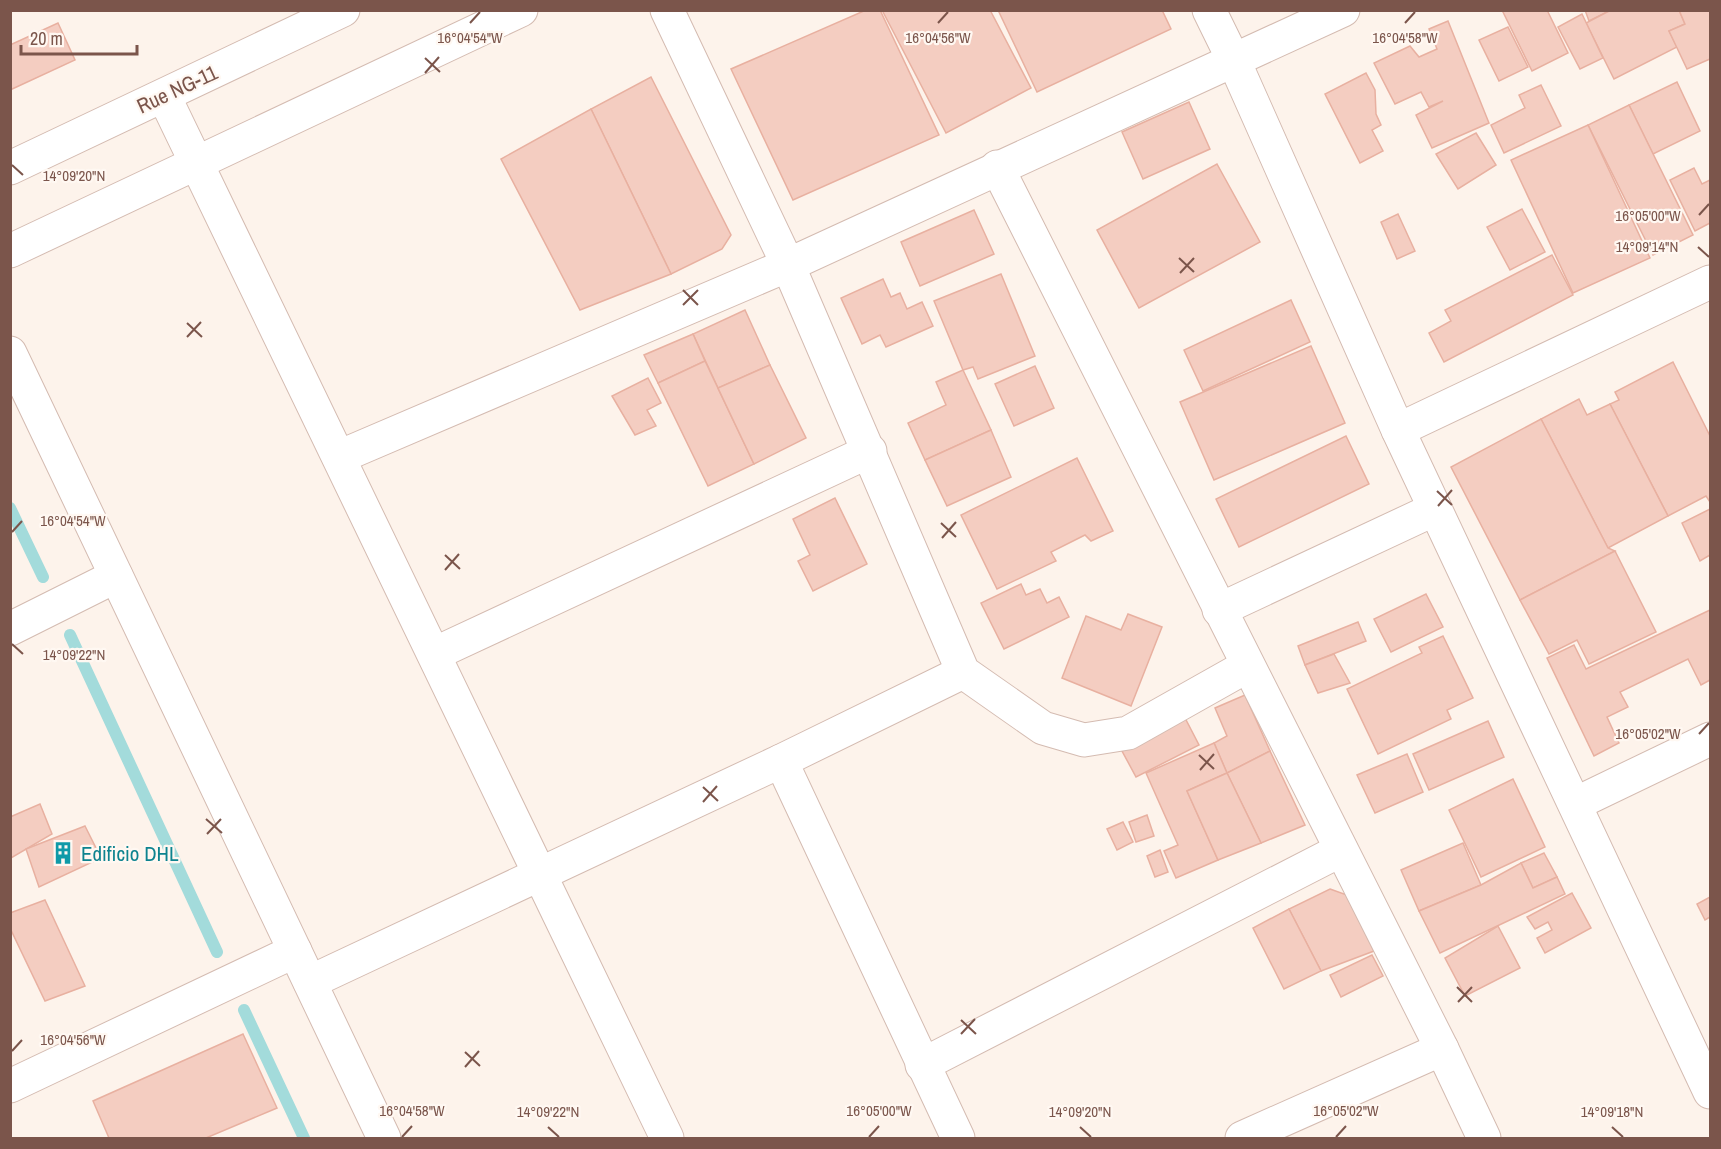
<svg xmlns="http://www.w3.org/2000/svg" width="1721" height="1149" font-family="'Archivo Narrow',sans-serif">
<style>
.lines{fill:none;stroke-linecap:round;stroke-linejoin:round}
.stream{stroke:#a3dbdb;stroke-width:12}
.building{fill:#f4cdc1;stroke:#e8b0a0;stroke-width:1.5}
.minor-casing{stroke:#d4bbb1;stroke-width:35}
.minor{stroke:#fff;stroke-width:33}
.ticks{fill:none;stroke:#7b554b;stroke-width:2}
.labels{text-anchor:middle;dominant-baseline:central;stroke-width:4.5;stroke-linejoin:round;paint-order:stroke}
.street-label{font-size:21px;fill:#7b554b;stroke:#fff8f2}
.culture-label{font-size:21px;fill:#0d838f;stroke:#fff8f2;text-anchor:start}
.ticks-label{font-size:15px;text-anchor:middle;fill:#7b554b;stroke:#fff8f2;stroke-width:4.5;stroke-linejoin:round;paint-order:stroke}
</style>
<rect width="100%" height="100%" fill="#fdf3eb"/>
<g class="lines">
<!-- stream -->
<g class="stream">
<path d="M10,508L43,577"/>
<path d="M70,635L217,952"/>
<path d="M244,1010L304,1138"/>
</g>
</g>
<!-- building -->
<g class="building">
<path d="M866,10H880L939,135L793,200L731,69Z"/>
<path d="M882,10H990L1031,88L946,133Z"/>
<path d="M998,10H1162L1171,29L1037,92Z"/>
<path d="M1502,10H1547L1568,53L1532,71Z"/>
<path d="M1585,10H1611L1589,21Z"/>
<path d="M1611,10H1679L1685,24L1669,31L1677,47L1614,79L1586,23Z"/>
<path d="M1679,10H1710V59L1687,69L1669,31L1685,24Z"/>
<path d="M1582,14L1603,58L1580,69L1558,27Z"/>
<path d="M1448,21L1489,123L1432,148L1416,115L1443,101L1429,107L1421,92L1395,104L1374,63L1410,46L1419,57L1437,49L1429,29Z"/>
<path d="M58,23L75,60L10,90V45Z"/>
<path d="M1508,27L1528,67L1499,81L1479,40Z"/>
<path d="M1366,73L1375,90L1376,114L1381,125L1372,130L1383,151L1360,163L1325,94Z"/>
<path d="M651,77L731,235L722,249L671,274L591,109Z"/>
<path d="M1677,82L1700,131L1653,154L1629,105Z"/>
<path d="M1541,85L1561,126L1504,153L1491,125L1525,108L1519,95Z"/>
<path d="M1189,102L1210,149L1143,179L1122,132Z"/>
<path d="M1629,105L1693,235L1653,255L1588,125Z"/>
<path d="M591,109L671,274L580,310L501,159Z"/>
<path d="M1588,125L1650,258L1573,293L1511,160Z"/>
<path d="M1476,133L1496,165L1458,189L1436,154Z"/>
<path d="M1217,164L1260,242L1139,308L1097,230Z"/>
<path d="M1694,168L1702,184L1710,180V223L1695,231L1670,180Z"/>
<path d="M1522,209L1545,252L1510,270L1487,227Z"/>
<path d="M974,210L994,254L920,286L901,242Z"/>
<path d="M1398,214L1415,251L1397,259L1381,222Z"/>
<path d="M1552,255L1573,295L1444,362L1429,333L1451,321L1445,310Z"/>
<path d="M1001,274L1035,356L978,379L973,367L963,370L934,301Z"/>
<path d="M883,279L891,297L900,293L907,309L922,302L933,326L886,347L880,335L862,344L841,298Z"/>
<path d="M1291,300L1310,342L1203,391L1184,350Z"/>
<path d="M745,310L770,365L718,388L693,334Z"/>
<path d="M693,334L705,361L658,383L644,355Z"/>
<path d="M1311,346L1345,423L1214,480L1180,402Z"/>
<path d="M705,361L754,464L708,486L658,383Z"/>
<path d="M1673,362L1710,436V502L1706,496L1668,516L1610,404L1619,400L1615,392Z"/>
<path d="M770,365L806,438L754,464L718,388Z"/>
<path d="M1035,366L1054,408L1014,426L995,384Z"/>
<path d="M963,370L991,430L925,460L908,423L946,405L936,382Z"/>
<path d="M648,378L661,403L647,410L656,426L635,435L612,396Z"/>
<path d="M1579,399L1587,415L1610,404L1668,516L1608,548L1541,419Z"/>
<path d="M1541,419L1608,548L1615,551L1520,600L1451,467Z"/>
<path d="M991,430L1011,477L947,506L925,460Z"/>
<path d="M1346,436L1369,484L1239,547L1216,499Z"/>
<path d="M1077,458L1113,531L1091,541L1085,535L1051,552L1056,561L997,589L961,515Z"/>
<path d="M835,498L867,564L813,591L798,561L810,555L793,519Z"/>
<path d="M1710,509V555L1700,561L1682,523Z"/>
<path d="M1615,551L1656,632L1589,664L1577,640L1549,654L1520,600Z"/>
<path d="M1021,584L1026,595L1040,589L1047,603L1059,597L1069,617L1004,649L981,603Z"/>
<path d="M1426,594L1443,627L1391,652L1374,619Z"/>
<path d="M1710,610V680L1701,685L1688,659L1620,692L1628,707L1607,717L1619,743L1594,756L1547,658L1574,645L1586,669Z"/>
<path d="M1128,614L1162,627L1131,706L1062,678L1086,616L1121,630Z"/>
<path d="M1358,622L1366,641L1305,665L1298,646Z"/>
<path d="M1443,636L1473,698L1447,710L1451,719L1378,754L1347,689L1422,653L1419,647Z"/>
<path d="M1334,654L1350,683L1318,693L1305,665Z"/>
<path d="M1245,695L1270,751L1227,773L1214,743L1227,736L1215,708Z"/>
<path d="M1183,714L1199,745L1136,777L1122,751L1163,729Z"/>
<path d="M1488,721L1504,757L1429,790L1413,754Z"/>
<path d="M1214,743L1227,773L1187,791L1218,860L1176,878L1164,851L1178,845L1146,773Z"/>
<path d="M1270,751L1305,825L1261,843L1227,773Z"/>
<path d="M1407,754L1423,792L1375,813L1357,775Z"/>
<path d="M1227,773L1261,843L1218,860L1187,791Z"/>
<path d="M1513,779L1545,847L1481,877L1449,810Z"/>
<path d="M40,804L52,834L11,858L10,817Z"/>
<path d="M1147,815L1154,836L1136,842L1129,822Z"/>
<path d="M1123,822L1133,842L1117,850L1107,829Z"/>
<path d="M85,826L101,858L39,887L26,849Z"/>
<path d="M1463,843L1481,885L1419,911L1401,870Z"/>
<path d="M1160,850L1168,872L1155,877L1147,856Z"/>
<path d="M1544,853L1557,877L1533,888L1521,863Z"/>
<path d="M1521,863L1533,888L1557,877L1565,894L1440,953L1419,911L1481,885Z"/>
<path d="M1330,889L1347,895L1374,951L1321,971L1289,909Z"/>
<path d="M1572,893L1591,928L1545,953L1537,938L1552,930L1548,922L1535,929L1527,917Z"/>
<path d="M1710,897V917L1705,920L1697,904Z"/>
<path d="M45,900L85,986L45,1001L10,928V913Z"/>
<path d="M1289,909L1321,971L1284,989L1253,928Z"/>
<path d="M1498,926L1520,968L1465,996L1445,958Z"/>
<path d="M1372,955L1383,976L1341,997L1330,975Z"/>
<path d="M243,1034L277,1108L206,1138H109L93,1101Z"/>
</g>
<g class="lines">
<!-- minor casing -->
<g class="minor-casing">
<g id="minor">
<path d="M667,10L788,265L963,672L1043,728L1084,740L1128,733L1247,666"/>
<path d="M1209,10L1234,61L1398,430L1710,1092"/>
<path d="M164,96L667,1138"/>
<path d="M997,167L1442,1049L1484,1138"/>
<path d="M10,168L343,10"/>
<path d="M10,251L521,10"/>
<path d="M10,353L384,1138"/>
<path d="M1398,430L1710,282"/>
<path d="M339,457L788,265L1343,10"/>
<path d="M1219,610L1435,509"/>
<path d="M10,629L116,576"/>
<path d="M434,654L870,451"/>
<path d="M781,761L958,1138"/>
<path d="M1575,804L1710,739"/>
<path d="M310,982L781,761L963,672"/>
<path d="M922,1065L1341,850"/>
<path d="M10,1086L295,951"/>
<path d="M1242,1138L1442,1049"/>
</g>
</g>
<!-- minor -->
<use href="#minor" class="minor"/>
</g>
<!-- ticks -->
<path class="ticks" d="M470,23L480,12M938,23L948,12M1405,23L1415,12M425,58L440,72M425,73L439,57M12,165L23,175M1699,215L1709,204M1698,247L1709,257M1179,258L1194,272M1180,273L1194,258M683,290L698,305M683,305L698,290M187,323L202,337M187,337L201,322M1437,491L1452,505M1438,506L1452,490M941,523L956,537M12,532L22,521M942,538L956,522M445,555L460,569M445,570L459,554M12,644L23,654M1699,734L1709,723M1199,755L1214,769M1200,770L1214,754M703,787L718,801M703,802L717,786M206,819L222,833M207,834L221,819M1457,987L1472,1002M1458,1002L1472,987M961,1020L976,1034M961,1034L975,1019M12,1051L22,1040M465,1052L480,1066M465,1067L479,1051M548,1127L559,1137M1080,1127L1091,1137M1612,1127L1623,1137M402,1137L412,1126M869,1137L879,1126M1336,1137L1346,1126"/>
<!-- icons -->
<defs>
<g id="building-bare" transform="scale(1.8)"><path d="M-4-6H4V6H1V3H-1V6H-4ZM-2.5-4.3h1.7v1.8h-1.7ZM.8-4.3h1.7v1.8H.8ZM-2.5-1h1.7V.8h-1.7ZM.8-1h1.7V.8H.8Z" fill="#0f9aa8" stroke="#fff8f2" stroke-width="2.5" paint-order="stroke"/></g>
</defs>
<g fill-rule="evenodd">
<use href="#building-bare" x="63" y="853"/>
</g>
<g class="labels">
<!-- street labels -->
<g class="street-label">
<text transform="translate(177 89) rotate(-25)">Rue NG-11</text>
</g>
<!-- culture labels -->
<g class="culture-label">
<text x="81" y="853">Edificio DHL</text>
</g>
</g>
<g class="ticks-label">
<text x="470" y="43">16°04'54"W</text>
<text x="938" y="43">16°04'56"W</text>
<text x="1405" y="43">16°04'58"W</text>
<text x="74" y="181">14°09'20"N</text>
<text x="1648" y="221">16°05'00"W</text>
<text x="1647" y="252">14°09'14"N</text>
<text x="73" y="526">16°04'54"W</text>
<text x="74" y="660">14°09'22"N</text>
<text x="1648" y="739">16°05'02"W</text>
<text x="73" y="1045">16°04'56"W</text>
<text x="412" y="1116">16°04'58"W</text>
<text x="879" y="1116">16°05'00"W</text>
<text x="1346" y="1116">16°05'02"W</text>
<text x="548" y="1117">14°09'22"N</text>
<text x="1080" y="1117">14°09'20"N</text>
<text x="1612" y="1117">14°09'18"N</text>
</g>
<!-- border -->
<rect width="1721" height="1149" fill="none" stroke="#7b554b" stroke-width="24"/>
<!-- scale -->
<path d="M21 45v9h116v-9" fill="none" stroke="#7b554b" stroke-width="3"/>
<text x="30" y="45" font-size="18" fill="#7b554b" stroke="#fff8f2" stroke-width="4.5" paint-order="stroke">20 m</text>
</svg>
